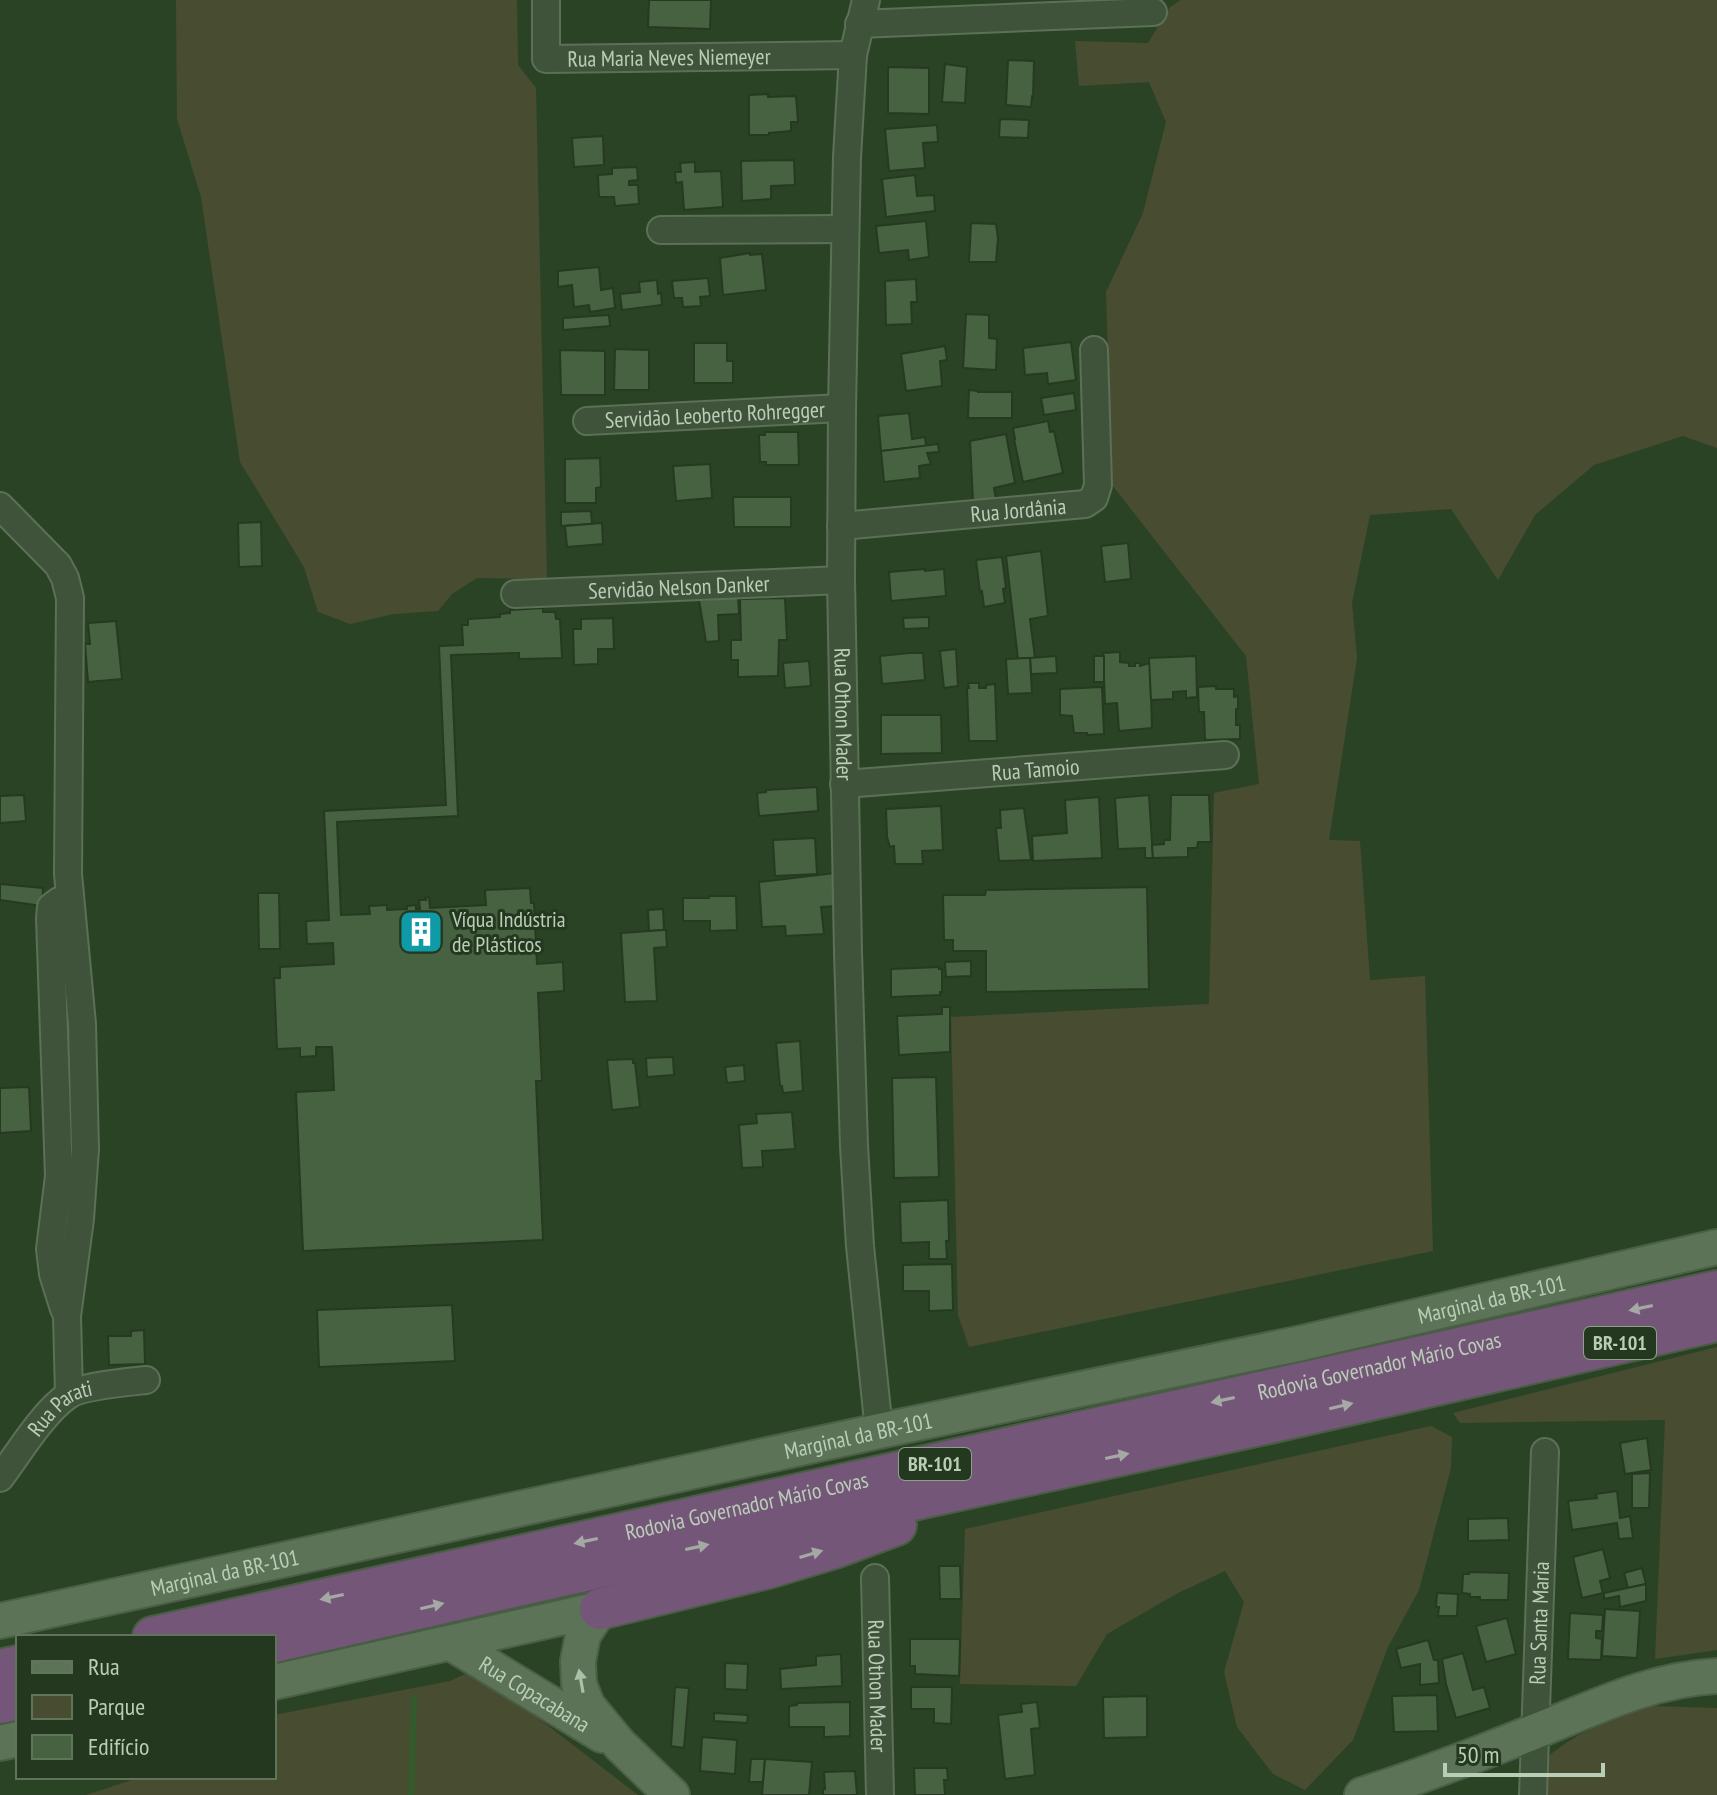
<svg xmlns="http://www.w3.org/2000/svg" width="1717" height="1795" font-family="'PT Sans Narrow',sans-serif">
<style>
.green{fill:#484d31}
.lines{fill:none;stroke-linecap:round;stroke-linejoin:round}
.stream{stroke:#325a2a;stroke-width:6}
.building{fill:#476241;stroke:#253a20;stroke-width:2}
.minor-casing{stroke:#5c7058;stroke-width:30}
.major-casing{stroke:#4a5f46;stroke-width:38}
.highway-casing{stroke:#495d44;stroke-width:44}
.minor{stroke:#3e533a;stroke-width:26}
.major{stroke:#5c7358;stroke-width:34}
.highway{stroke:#745679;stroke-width:40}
.oneway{fill:#a5a9a4}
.oneway2{fill:#acc0a9}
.labels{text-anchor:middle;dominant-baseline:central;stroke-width:6;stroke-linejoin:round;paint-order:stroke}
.shield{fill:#23381e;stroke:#8da089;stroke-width:2}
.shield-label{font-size:20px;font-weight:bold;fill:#bacdb7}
.street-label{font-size:22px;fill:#bacdb7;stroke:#23381e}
.poi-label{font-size:22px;fill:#bacdb7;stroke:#23381e;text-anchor:start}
</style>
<rect width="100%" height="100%" fill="#2b4325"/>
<!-- green -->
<g class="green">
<path d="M176,0H517L518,65L536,88L547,579L477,578L452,594L438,611L394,614L350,624L318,612L304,567L240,462L201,197L177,119Z"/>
<path d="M1181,0H1717V448L1683,436L1594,465L1535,515L1498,580L1451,509L1370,515L1352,603L1357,658L1329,840L1360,841L1370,980L1425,976L1433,1251L969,1347L958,1315L951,1017L1209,1004L1214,793L1259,784L1246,656L1112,485L1106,292L1143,213L1166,122L1149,82L1079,86L1075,41L1148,43L1170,7Z"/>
<path d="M1717,1347V1650L1655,1659L1665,1420L1460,1423L1453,1413Z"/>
<path d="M1431,1426L1452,1437L1451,1468L1419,1590L1388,1647L1353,1740L1305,1790L1273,1774L1237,1727L1224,1672L1244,1602L1225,1571L1178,1593L1107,1634L1076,1686L960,1684L965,1529Z"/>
<path d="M465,1674L525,1708L638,1795H86L141,1777H274V1715L450,1681Z"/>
<path d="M1652,1706L1717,1708V1795H1547L1549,1756C1579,1730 1614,1718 1652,1706Z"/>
</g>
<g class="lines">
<!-- stream -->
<path class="stream" d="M411,1795L414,1698"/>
</g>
<!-- building -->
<g class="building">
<path d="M649,0H711L710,29L648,27Z"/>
<path d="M1008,60L1034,61L1033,98L1032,97L1031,107L1006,105Z"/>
<path d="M945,64L967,67L965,103L942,102Z"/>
<path d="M888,67L929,68V114L888,113Z"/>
<path d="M768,94V97L796,96L798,122H791V131L769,133V135H749V95Z"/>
<path d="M1000,119L1029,120L1028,138L999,137Z"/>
<path d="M937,125L938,142L923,143L925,168L889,171L885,129Z"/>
<path d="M603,136L604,165L574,167L572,138Z"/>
<path d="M794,160L795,185L771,186V199L742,201L741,161Z"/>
<path d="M695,162V172L721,171L723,207L684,210L682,182L676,183L675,172H681L680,163Z"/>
<path d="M637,167L638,180L629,181V185H638L639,204L615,206L614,197H599L598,175L612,174V168Z"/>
<path d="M915,175L917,196L934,195L935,211L886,217L882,179Z"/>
<path d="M926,221L929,257L909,260L908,250L879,253L876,226Z"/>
<path d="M971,223L996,224L998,238L996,262H969Z"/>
<path d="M750,253V255L762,254L766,290L723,295L720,258Z"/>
<path d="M599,267L601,290L613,288L615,308L590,312L589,305L574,307L572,285L558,287V271Z"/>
<path d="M708,278L710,296L700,297L701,306L683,307L682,298H674L672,281Z"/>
<path d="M916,279L917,302H911L912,324L886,325L885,281Z"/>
<path d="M657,280L658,294L661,293L662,305L622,310L620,294L640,292L639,282Z"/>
<path d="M966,314L989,315V338L997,339L996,370L963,368Z"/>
<path d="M609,315L610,326L563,330V318Z"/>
<path d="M1071,342L1076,380L1048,384L1047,373L1025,375L1023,348Z"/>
<path d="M694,343H727V361H733V383H694Z"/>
<path d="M945,346L947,360L940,361L942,386L906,391L901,354Z"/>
<path d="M615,349L649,350V390H614Z"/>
<path d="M560,350L605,351V395H561Z"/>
<path d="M969,390L978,391V392H1012V418H968Z"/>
<path d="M1074,393L1076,410L1044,415L1041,398Z"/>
<path d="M909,413L912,439L925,437L926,446L881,451L878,416Z"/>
<path d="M1048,421L1050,432L1054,431L1063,473L1023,482L1014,439H1015L1013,428Z"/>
<path d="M765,432H798L799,465H766V462H760L759,435H765Z"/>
<path d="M1006,434L1015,483L994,488L996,499L973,502L970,441Z"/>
<path d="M938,444L939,452L927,453L931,464L919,466L920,478L884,482L881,451Z"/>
<path d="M600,458L601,487L596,488V503H565V459Z"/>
<path d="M710,464L712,498L676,501L673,466Z"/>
<path d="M733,497H791V527H734Z"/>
<path d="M591,511L592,524L561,526V512Z"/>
<path d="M261,522L262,566L239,567L238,523Z"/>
<path d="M602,523L603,544L567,547L565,526Z"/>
<path d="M1128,543L1131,579L1105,582L1101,546Z"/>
<path d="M1041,551L1048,616L1030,619L1035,658L1018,659L1006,556Z"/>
<path d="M1002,557L1006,588L1003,589L1005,603L984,607L982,591L980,592L976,560Z"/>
<path d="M925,569V571L944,569L946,596L891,601L889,572Z"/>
<path d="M738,597L739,614L718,615L719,641L706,642L699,600Z"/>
<path d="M785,598L787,640H779L778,676L738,677V660H731V640H741L740,599Z"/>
<path d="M543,608V612H555L556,619H560L562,658L519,659V653L451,655L458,816L337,822L341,915L370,914L369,906L387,905V910L407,909V906L416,905V909H420L419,900H426L425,898L429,897L430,908L486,905L485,890L530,888L531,903H534L537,964L563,962L564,991L538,993L542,1081H536L543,1240L303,1251L296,1092L334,1090L332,1047H316V1056L300,1057V1048L277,1049L274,978H280V967L334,964L333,943L307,944L306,921L329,920L324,811L446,805L439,646L463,645L462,625H468V619L500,617V614L510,613V610Z"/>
<path d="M929,617V628L904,629L903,618Z"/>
<path d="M613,618L614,649H598V664L574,665L573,629H581V619Z"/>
<path d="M116,621L122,679L88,682L85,644H90L88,623Z"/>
<path d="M956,649L958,686L944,688L940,651Z"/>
<path d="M1120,652V662L1129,663V666H1135V663H1140V666L1150,663L1152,728L1119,731L1117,703L1105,704L1103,653Z"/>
<path d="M909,653H923L925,680L882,684L880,656Z"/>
<path d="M1056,656L1057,673L1031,674L1030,658Z"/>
<rect x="1094" y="656" width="10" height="26"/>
<path d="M1196,656L1197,697L1186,698V691L1173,692V699L1151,700L1149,658Z"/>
<path d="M1026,658H1030L1032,693L1008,694L1006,659Z"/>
<path d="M809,661L811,686L785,688L783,663Z"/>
<path d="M968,683H979V688H986V685L995,684L997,741H969L967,688H969Z"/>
<path d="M1216,686V689H1234V697L1238,696V709H1236V725H1240V739L1205,740L1204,712H1199L1198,687Z"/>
<path d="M1102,687L1104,734L1087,735V733H1074L1072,716L1060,715V689Z"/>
<path d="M881,715H941L942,753L881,754Z"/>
<path d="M817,787L818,811L759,816L757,793L766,792V790Z"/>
<path d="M24,795L26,821L0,823V796Z"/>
<path d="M1149,795L1153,858H1145V848L1118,849L1115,798Z"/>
<path d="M1171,795H1209L1211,842H1198L1197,848H1188V857L1153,858L1152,845L1164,844V840H1170Z"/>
<path d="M1099,797L1102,858L1033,861L1032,836L1067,833L1065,800Z"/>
<path d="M941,806L943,850L922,851L923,864H895L894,846L890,847L887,837L886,809Z"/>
<path d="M1024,808L1031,860L999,861L996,828H1001L1000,810Z"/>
<path d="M815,838L817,874L775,876L773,840Z"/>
<path d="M835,873L837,906L821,907L824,934L786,936L785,926L762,927L759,882Z"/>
<path d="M0,884L43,888L42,906L0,900Z"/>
<path d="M1147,887L1149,989L986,992V951H953V940H944L943,895H985L986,890Z"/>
<path d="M258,893H279L280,949H259Z"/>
<path d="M709,896H736L737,930L710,931V921H683V898H709Z"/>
<path d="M663,909L664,930L649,931L648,910Z"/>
<path d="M664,930H666L667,947L654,948L657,1001L625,1002L621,933Z"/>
<path d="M971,961V976L946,977L945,962Z"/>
<path d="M939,967V969H942V992H940V995L891,997V969Z"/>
<path d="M942,1007H950V1052L899,1055L897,1016L942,1014Z"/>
<path d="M800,1041L803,1091L783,1093L782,1086H780L776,1043Z"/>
<path d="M673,1057L674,1075L647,1077L646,1058Z"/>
<path d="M633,1059V1063H635L640,1107L612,1110L607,1060Z"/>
<path d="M744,1065L745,1081L727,1083L725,1067Z"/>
<path d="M936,1077L939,1177L894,1178L892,1078Z"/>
<path d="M29,1087L31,1131L0,1133V1088Z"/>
<path d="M792,1112L795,1149L762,1151L763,1167L742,1168L739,1125L757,1123L756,1114Z"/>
<path d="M948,1200L949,1241H946L947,1259H929V1242L901,1243L900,1202Z"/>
<path d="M952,1264L953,1310L929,1311V1291H903V1265Z"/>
<path d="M452,1305L455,1361L319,1367L317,1310Z"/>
<path d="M144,1330L145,1364L109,1365L108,1336H131V1331Z"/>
<path d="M1647,1438L1651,1470L1625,1474L1620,1443Z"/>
<path d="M1650,1473L1649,1508H1632V1474Z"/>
<path d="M1617,1491L1620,1518L1630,1516L1633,1538L1619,1539L1617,1523L1572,1530L1568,1501L1597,1498L1596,1494Z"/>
<path d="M1508,1518L1509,1540L1468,1541V1519Z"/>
<path d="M1603,1549L1610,1578L1600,1581L1603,1593L1582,1598L1573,1557Z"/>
<path d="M939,1566H960L961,1599H940Z"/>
<path d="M1642,1568L1646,1584L1628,1588L1624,1573Z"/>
<path d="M1469,1572L1509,1573L1508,1600H1480V1597H1470V1594L1462,1593L1463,1574H1469Z"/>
<path d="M1646,1584V1601L1620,1607L1619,1596L1604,1599V1593Z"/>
<path d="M1437,1593L1458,1594L1457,1616H1438L1439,1607H1436Z"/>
<path d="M1605,1609L1640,1611L1637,1658L1602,1656Z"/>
<path d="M1570,1613L1603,1615L1602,1631H1596V1638L1602,1639L1601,1660L1568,1659Z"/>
<path d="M1507,1618L1516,1654L1486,1662L1476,1626Z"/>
<path d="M910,1639H960L959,1676L915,1674V1666H910Z"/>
<path d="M1428,1640L1434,1660H1438L1439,1683L1420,1685V1664L1401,1668L1396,1649Z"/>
<path d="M1463,1653L1473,1690L1484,1687L1490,1708L1456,1718L1446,1684L1442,1659Z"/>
<path d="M841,1654L842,1686L781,1689L780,1669L816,1665V1656Z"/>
<path d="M725,1663L748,1664L747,1690L725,1689Z"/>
<path d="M675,1687L689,1688L684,1748L671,1746Z"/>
<path d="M911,1687H952L951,1724L934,1723V1709H911Z"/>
<path d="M1437,1695L1438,1731L1394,1732L1392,1696Z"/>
<path d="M1147,1696V1737L1104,1738L1103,1697Z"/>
<path d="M850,1702V1736L824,1737V1727H789V1706L797,1705V1703Z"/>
<path d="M1037,1702L1040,1728L1031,1729L1035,1775L1005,1779L998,1715L1022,1712L1021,1704Z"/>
<path d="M714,1713L748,1715L747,1723L714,1721Z"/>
<path d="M702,1737L737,1740L735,1774L700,1771Z"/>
<path d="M751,1759H765L763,1782H749Z"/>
<path d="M765,1759L812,1762L809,1795H762Z"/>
<path d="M914,1768H947L948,1780H944L945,1795H915Z"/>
<path d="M855,1771L857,1795H823V1789H825L824,1772Z"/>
</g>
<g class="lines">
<!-- minor casing -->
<g class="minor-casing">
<g id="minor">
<path id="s1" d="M546,0V59L853,55"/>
<path id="s2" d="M866,0L853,55L847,157L842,408L841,580L848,952L854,1146L860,1246L879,1431"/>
<path d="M859,24L1153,12"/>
<path d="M661,230L845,229"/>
<path id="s3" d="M587,421L842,408"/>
<path d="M0,506L58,565L65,578L70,598L68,874L82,1024L85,1149L80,1219L67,1316L69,1394"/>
<path id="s4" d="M841,526L1085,504L1094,498L1098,485L1094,350"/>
<path id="s5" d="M515,594L841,580"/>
<path id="s6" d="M844,784L1225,755"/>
<path d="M64,1309L53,1274L50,1249L59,1176L50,918L51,907L59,901L70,898"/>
<path id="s7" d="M0,1478C19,1453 42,1414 67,1396C80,1386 128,1382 146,1380"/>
<path id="s8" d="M875,1578L880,1795"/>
<path id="s9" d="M1533,1795L1545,1452"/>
</g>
</g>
<!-- major casing -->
<g class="major-casing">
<g id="major">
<path d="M600,1609L583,1635L578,1661L579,1684L587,1705L620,1745L672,1795"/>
<path id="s10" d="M0,1621L879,1431L1302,1343L1717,1247"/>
<path id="s11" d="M451,1643L602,1735"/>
<path d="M274,1682L600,1609"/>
<path d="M0,1743L18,1739"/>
<path d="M1362,1795C1423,1776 1482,1753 1541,1729C1598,1706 1654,1679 1717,1676"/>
</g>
</g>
<!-- highway casing -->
<g class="highway-casing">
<g id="highway">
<path d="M600,1609L768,1568L834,1548L896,1525"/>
<path id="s12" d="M153,1637L1717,1291"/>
<path d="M274,1642L566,1575L1265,1424L1717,1321"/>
<path d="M0,1670L18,1666"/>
<path d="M0,1703L18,1699"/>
</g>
</g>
<!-- minor -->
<use href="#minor" class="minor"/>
<!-- major -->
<use href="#major" class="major"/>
<!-- highway -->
<use href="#highway" class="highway"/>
</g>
<!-- one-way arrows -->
<defs><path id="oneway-solid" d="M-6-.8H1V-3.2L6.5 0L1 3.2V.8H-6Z" transform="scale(2)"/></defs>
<g class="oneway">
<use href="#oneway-solid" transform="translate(1641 1308) rotate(168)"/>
<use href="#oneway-solid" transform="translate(1223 1400) rotate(168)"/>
<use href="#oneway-solid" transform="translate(1341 1406) rotate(-13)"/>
<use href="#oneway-solid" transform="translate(1117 1456) rotate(-12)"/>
<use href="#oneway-solid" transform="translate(586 1541) rotate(168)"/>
<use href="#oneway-solid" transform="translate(697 1547) rotate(-12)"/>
<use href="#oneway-solid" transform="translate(811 1554) rotate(-17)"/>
<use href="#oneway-solid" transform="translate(332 1597) rotate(168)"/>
<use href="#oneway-solid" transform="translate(432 1606) rotate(-13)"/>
</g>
<use class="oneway2" href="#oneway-solid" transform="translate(581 1681) rotate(-100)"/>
<!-- icons -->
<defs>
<g id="building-square" transform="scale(2.3)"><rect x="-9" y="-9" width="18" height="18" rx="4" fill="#0f9aa8" stroke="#23381e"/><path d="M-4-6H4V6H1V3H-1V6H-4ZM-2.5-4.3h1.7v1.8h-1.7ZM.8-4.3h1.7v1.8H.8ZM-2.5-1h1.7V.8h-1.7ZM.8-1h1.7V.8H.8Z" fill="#fff"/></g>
</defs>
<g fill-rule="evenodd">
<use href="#building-square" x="421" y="932"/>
</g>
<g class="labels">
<!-- shield labels -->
<g class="shield">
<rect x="1584" y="1327" width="72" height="32" rx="6"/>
<rect x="899" y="1448" width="72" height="32" rx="6"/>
</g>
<g class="shield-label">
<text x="1620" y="1343">BR-101</text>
<text x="935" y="1464">BR-101</text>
</g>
<!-- street labels -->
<g class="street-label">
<text stroke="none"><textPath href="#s1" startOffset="182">Rua Maria Neves Niemeyer</textPath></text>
<text stroke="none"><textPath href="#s3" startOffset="128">Servidão Leoberto Rohregger</textPath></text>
<text stroke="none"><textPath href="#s4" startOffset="178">Rua Jordânia</textPath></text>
<text stroke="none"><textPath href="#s5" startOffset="164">Servidão Nelson Danker</textPath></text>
<text stroke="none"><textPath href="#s2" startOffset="716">Rua Othon Mader</textPath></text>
<text stroke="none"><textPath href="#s6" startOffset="192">Rua Tamoio</textPath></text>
<text stroke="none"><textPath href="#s10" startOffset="1526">Marginal da BR-101</textPath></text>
<text stroke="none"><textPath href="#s12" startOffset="1256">Rodovia Governador Mário Covas</textPath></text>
<text stroke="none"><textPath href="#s7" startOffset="94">Rua Parati</textPath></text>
<text stroke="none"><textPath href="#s10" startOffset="878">Marginal da BR-101</textPath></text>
<text stroke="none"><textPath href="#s12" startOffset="608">Rodovia Governador Mário Covas</textPath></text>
<text stroke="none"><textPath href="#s10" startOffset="230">Marginal da BR-101</textPath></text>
<text stroke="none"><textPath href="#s9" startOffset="172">Rua Santa Maria</textPath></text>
<text stroke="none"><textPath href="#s8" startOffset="108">Rua Othon Mader</textPath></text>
<text stroke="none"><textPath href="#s11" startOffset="98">Rua Copacabana</textPath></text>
</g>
<!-- poi labels -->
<g class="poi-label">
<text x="452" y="919">Víqua Indústria<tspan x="452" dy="25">de Plásticos</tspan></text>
</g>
</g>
<!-- legend -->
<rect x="16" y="1635" width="260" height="144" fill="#23381e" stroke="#5f745b" stroke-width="2"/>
<rect x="32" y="1661" width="40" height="12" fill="#5c7358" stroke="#5f745b" stroke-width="2"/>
<text x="88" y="1675" font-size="24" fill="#bacdb7">Rua</text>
<rect x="32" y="1695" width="40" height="24" fill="#484d31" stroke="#5f745b" stroke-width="2"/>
<text x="88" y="1715" font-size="24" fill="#bacdb7">Parque</text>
<rect x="32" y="1735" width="40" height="24" fill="#476241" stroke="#5f745b" stroke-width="2"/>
<text x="88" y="1755" font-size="24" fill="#bacdb7">Edifício</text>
<!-- scale -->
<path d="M1445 1763v12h158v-12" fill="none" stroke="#bacdb7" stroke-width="4"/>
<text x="1457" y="1763" font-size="24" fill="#bacdb7" stroke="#23381e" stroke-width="6" paint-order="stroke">50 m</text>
</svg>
